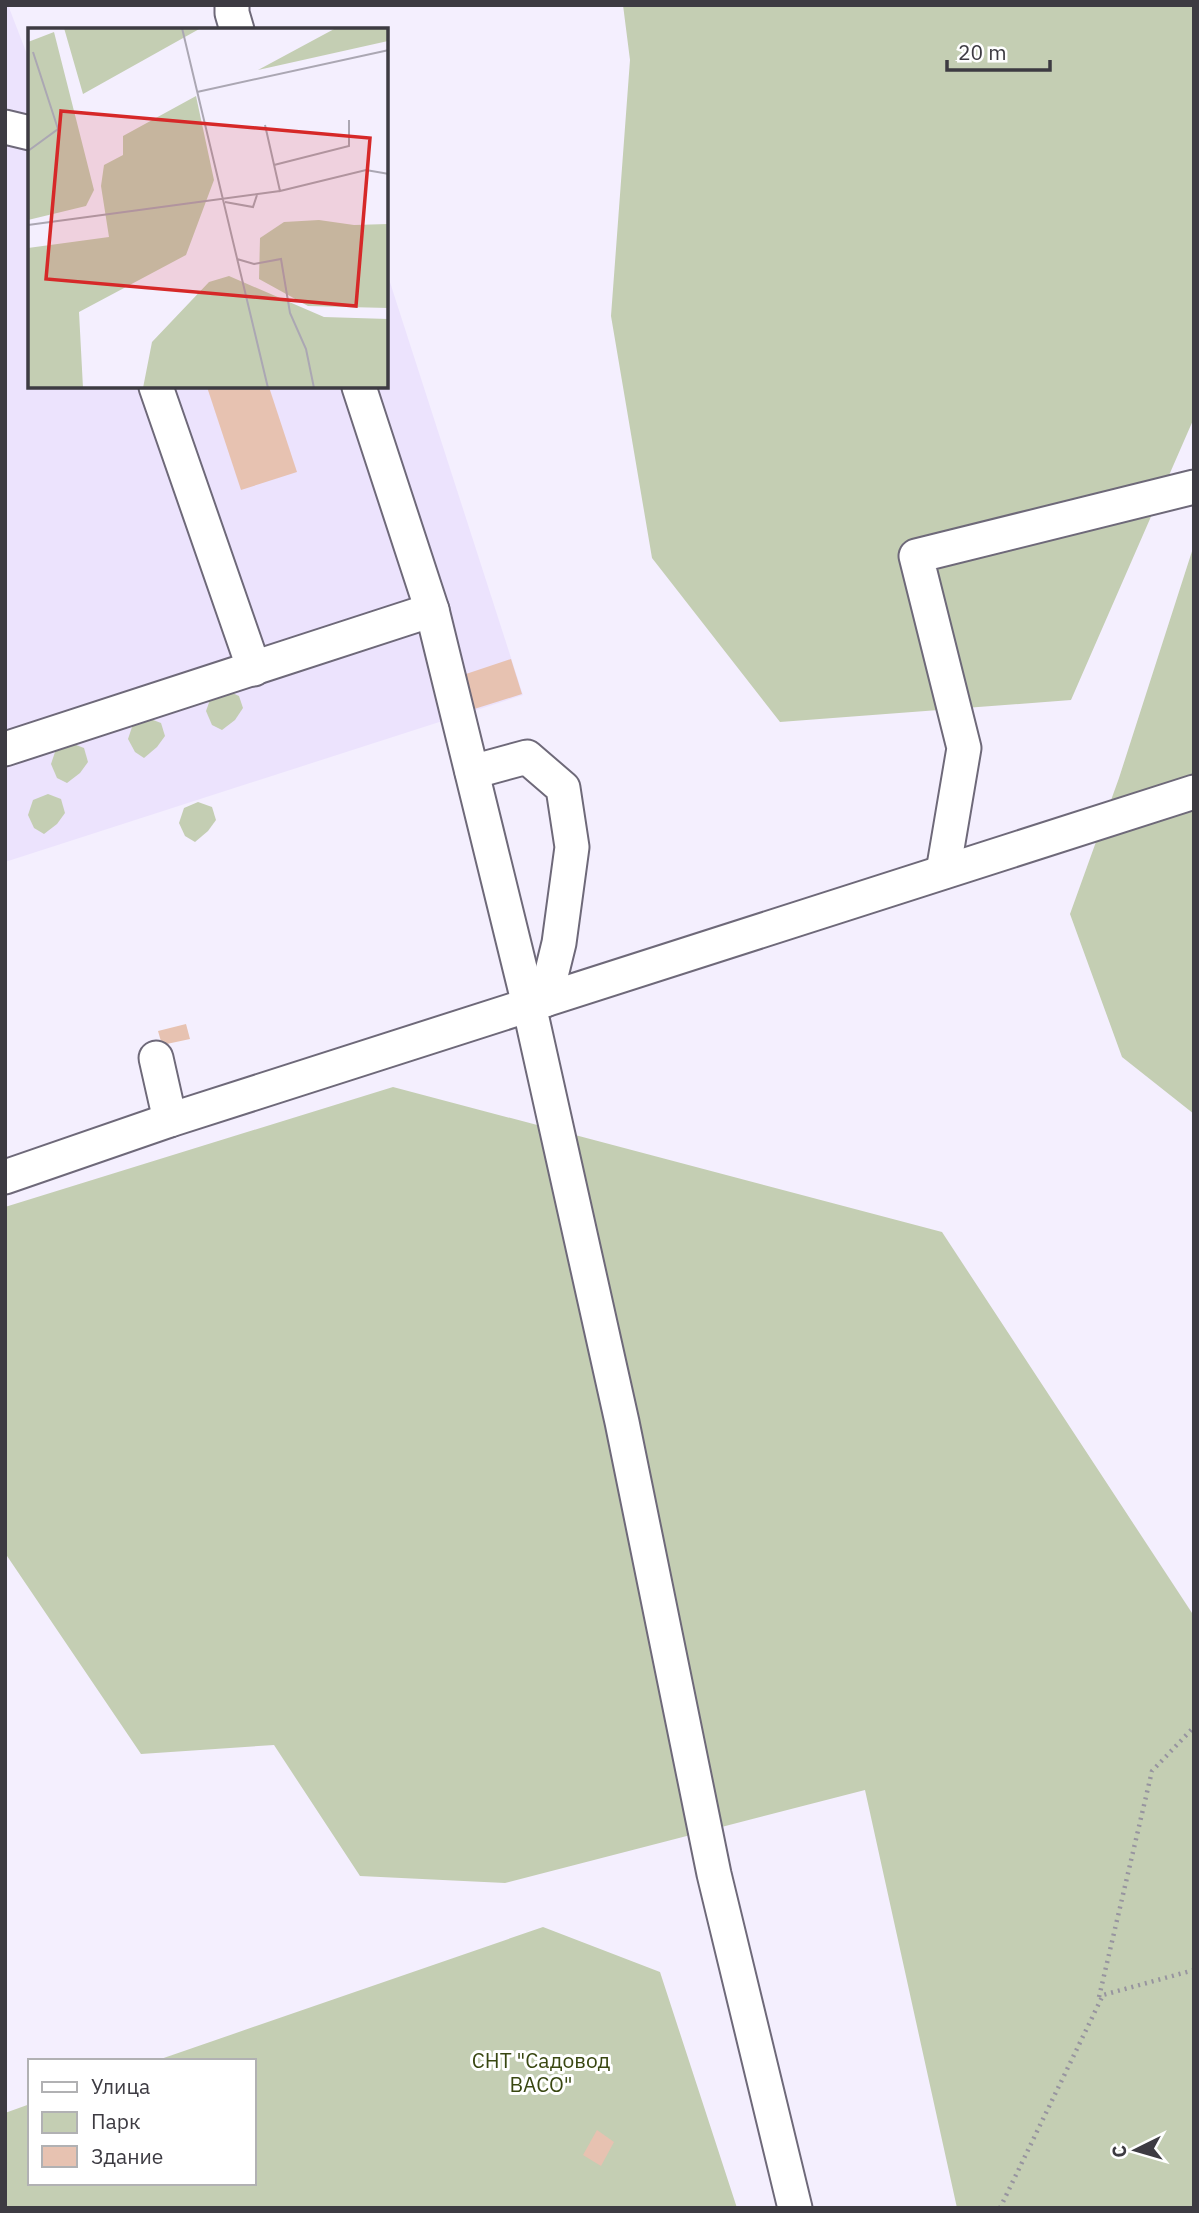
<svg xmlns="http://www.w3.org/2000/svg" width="1199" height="2213" font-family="'IBM Plex Sans',sans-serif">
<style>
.built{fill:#ece3fd}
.green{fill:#c4ceb3}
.building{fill:#e7c2b1}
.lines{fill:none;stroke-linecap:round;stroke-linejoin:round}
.minor-casing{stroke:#6e6979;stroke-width:37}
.path{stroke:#97949f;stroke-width:4.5;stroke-dasharray:2 5;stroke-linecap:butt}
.minor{stroke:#fff;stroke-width:33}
.labels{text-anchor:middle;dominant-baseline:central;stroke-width:6;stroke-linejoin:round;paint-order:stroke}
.park-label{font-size:21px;fill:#394711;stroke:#fff}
.inset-road{fill:none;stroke:#aba7b3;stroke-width:2}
.view{fill:#d62828;fill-opacity:0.15;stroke:#d62828;stroke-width:3.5}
.inset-edge{fill:none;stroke:#3d3b42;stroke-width:3.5}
</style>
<rect width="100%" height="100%" fill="#f4effe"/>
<!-- built -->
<path class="built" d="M5,5H8L30,62V387H387V273L523,695L5,862Z"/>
<!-- green -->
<g class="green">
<path d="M623,5H1194V418L1071,700L780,722L652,558L611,316L630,60Z"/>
<path d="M1194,545V1114L1122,1057L1070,914L1119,778Z"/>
<path d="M226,690L239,696L243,708L235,720L222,730L212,725L206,711L211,697Z"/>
<path d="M148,718L161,723L165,736L157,747L144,758L135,752L128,739L133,724Z"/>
<path d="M71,743L84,748L88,762L80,773L67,783L57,778L51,764L56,749Z"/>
<path d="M48,794L61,799L65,813L57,824L44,834L34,828L28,815L33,800Z"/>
<path d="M198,802L212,807L216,820L208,831L195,842L185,836L179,823L184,808Z"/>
<path d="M393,1087L942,1232L1194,1616V2208H957L865,1790L505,1883L360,1876L274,1745L141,1754L5,1553V1207Z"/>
<path d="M543,1927L660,1972L737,2208H5V2113L30,2104V2183H254V2061H155Z"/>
</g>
<!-- building -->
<g class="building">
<path d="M207,387H269L297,472L241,490Z"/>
<path d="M511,659L522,694L471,710L460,676Z"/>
<path d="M186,1024L190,1039L162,1045L158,1031Z"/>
<path d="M597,2130L614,2142L601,2166L583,2155Z"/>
</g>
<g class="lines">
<!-- minor casing -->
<g class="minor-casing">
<g id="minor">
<path d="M232,5V13L237,30"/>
<path d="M5,127L30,133"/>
<path d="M156,387L254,669"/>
<path d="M432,610L529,1005L622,1422L714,1874L795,2208"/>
<path d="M5,749L432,610L359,387"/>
<path d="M472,772L527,757L563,788L572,847L559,943L545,1000"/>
<path d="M943,872L964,748L916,556L1194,487"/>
<path d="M156,1058L170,1120"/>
<path d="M5,1177L170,1120L1194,792"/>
</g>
</g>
<!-- path -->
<g class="path">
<path d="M1099,1997L1152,1771L1194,1727"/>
<path d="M1000,2208L1103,1995L1194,1970"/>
</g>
<!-- minor -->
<use href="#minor" class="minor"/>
</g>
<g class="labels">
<!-- park labels -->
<g class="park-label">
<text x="541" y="2060">СНТ "Садовод<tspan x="541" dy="24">ВАСО"</tspan></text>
</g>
</g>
<!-- overview -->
<g transform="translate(28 28)">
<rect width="360" height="360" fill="#f4effe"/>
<path d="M36,0H173L55,66ZM308,0H360V13L230,42ZM26,4L66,162L58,178L0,192V14ZM168,68L186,152L158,227L51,284L55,360H0V220L81,209L73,158L76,137L95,127V108ZM291,192L326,197L360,196V280L280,278L231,251L232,210L256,194ZM201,248L296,289L360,291V360H115L124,314L181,254Z" fill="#c4ceb3"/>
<path class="inset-road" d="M154,0L240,360M169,64L361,22M237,97L252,163L338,142L361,146M0,123L30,101L5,24M246,137L321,118V92M197,174L225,179L229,167M0,197L252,163M209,231L226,236L253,231L262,285L278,321L286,360"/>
<path class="view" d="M33,83L342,110L328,278L18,251Z"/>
<rect width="360" height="360" class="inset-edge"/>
</g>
<!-- border -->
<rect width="1199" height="2213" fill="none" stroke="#3d3b42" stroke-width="14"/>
<!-- legend -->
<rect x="28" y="2059" width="228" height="126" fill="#ffffff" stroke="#b1b1b3" stroke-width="2"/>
<rect x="42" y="2082" width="35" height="10" fill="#ffffff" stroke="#b1b1b3" stroke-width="2"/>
<text x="91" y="2094" font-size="21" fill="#3d3b42">Улица</text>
<rect x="42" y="2112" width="35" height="21" fill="#c4ceb3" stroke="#b1b1b3" stroke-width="2"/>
<text x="91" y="2129" font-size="21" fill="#3d3b42">Парк</text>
<rect x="42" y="2146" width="35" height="21" fill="#e7c2b1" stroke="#b1b1b3" stroke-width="2"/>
<text x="91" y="2164" font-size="21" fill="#3d3b42">Здание</text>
<!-- north arrow -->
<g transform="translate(1136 2150) rotate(265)" stroke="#ffffff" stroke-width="5" paint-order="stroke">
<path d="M0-5L12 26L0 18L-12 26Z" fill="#3d3b42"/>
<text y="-10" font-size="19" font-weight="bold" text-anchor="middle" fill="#3d3b42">С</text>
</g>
<!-- scale -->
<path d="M947 60v10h103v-10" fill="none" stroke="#3d3b42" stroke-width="3.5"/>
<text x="958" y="60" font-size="21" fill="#3d3b42" stroke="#ffffff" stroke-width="5" paint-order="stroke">20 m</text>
</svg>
